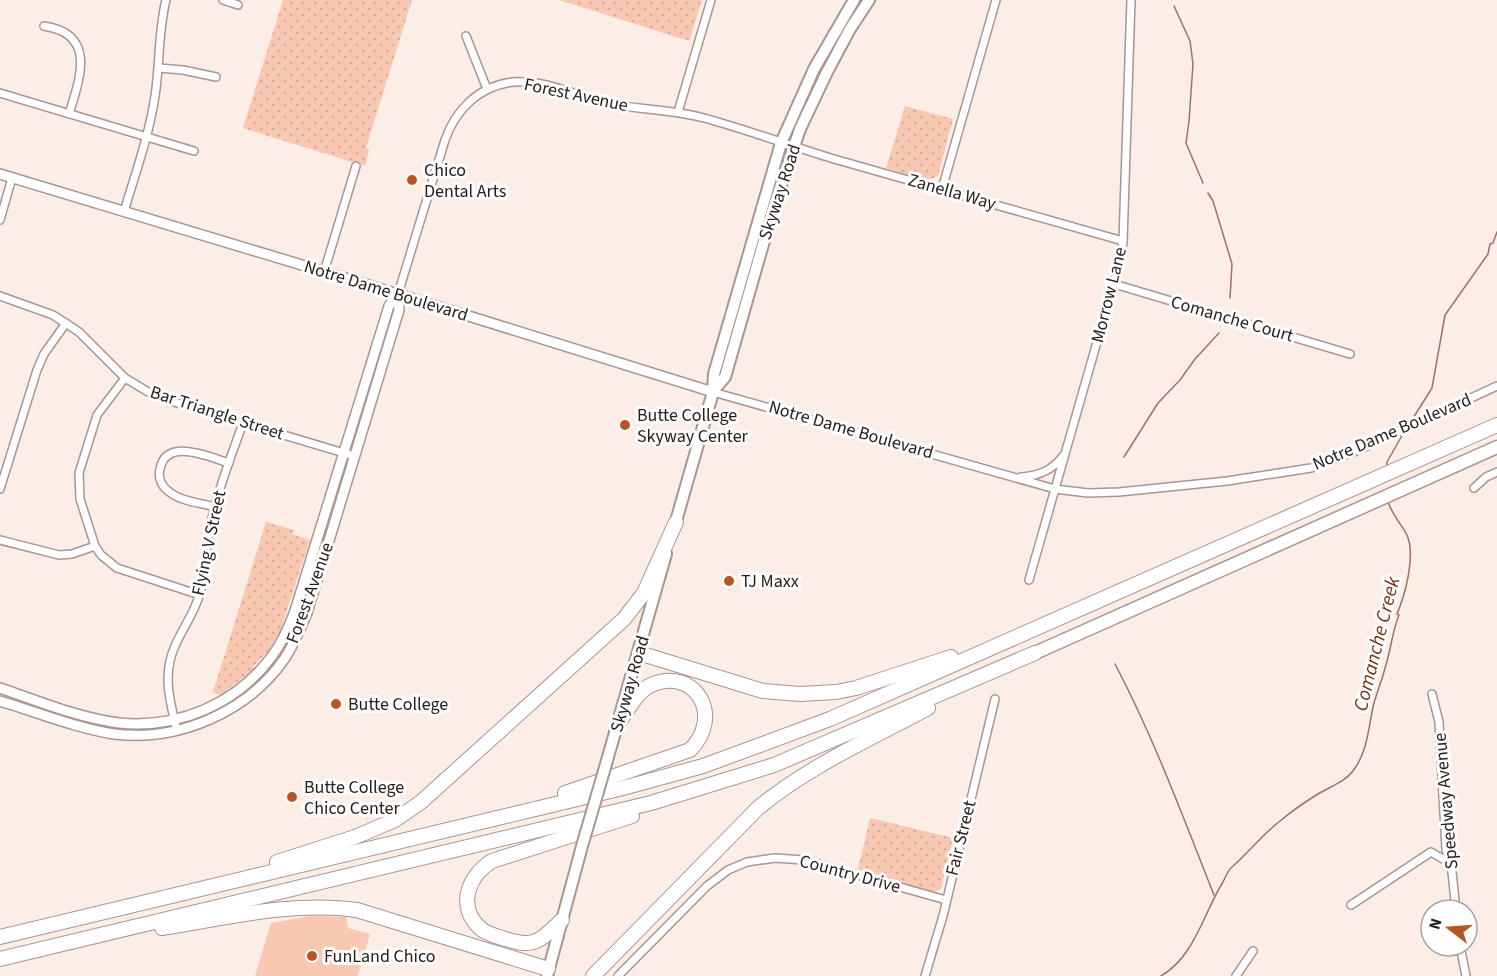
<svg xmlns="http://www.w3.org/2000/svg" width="1497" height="976" font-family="'Source Sans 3',sans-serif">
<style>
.grass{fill:url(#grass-dots)}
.park{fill:#f8c8b3}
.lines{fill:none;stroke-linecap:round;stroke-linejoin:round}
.stream{stroke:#9d7462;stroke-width:1.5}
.minor-casing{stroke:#a8968f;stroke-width:10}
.tertiary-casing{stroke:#a8968f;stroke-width:12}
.secondary-casing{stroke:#a8968f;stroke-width:14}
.trunk-casing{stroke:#a8968f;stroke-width:15}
.motorway-casing{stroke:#a8968f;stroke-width:16}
.minor{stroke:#fff;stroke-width:7}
.tertiary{stroke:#fff;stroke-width:9}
.secondary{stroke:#fff;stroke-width:10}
.trunk{stroke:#fff;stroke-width:12}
.motorway{stroke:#fff;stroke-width:14}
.secondary-bridge-casing{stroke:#a8968f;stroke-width:14;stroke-linecap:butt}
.secondary-bridge{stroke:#fff;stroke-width:10}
.poi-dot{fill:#b95523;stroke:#fefefe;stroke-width:2}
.labels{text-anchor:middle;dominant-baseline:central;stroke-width:6;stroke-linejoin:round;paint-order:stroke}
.street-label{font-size:18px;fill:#27201d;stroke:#fefefe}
.poi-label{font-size:18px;fill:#27201d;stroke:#fefefe;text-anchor:start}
.water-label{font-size:20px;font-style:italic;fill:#773210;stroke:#fefefe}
</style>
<defs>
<pattern id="grass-dots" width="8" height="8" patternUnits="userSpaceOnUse" patternTransform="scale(1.5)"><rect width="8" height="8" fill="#f8c8b3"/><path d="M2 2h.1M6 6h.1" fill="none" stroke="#d5ac9a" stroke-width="1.8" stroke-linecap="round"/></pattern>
</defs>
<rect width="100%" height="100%" fill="#fdede7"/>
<!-- grass -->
<g class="grass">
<path d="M283,0H412L366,148L369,150L365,166L243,128Z"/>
<path d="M559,0H702L689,41Z"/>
<path d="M905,106L953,119L938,176L927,181L886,168Z"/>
<path d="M266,522L294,530L292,534L310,540L280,632L269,650L253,667L254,670L220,695L213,692Z"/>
<path d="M870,818L953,838L941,889L934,892L925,891L857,873Z"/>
</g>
<!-- park -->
<path class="park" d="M310,916L346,917L348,928L370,934L358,976H255L271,923Z"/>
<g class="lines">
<!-- stream -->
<g class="stream">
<path d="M1174,6L1190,41L1193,64L1189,121L1186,143L1203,183"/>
<path d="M1208,193L1213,201L1232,264L1230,298"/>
<path d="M1410,423L1432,388L1445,315L1488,254L1490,244L1493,243L1497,232"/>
<path d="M1124,457L1158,403L1180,380L1195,359L1219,333"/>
<path d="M1387,467V462L1404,432"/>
<path d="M1115,664C1154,738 1183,817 1214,895"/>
<path d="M1161,976C1195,956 1203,914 1223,882C1225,878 1228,870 1232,867C1248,853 1262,835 1280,821C1292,811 1305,802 1318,794C1331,786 1346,782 1355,768C1367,751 1369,727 1373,707C1376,694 1382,681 1385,668C1391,650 1392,632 1399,615L1397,614C1405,595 1416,556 1407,535C1401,524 1392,514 1388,502"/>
</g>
<!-- minor casing -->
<g class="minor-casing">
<g id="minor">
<path d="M223,0L238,5"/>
<path d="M44,26C97,34 80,78 69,114"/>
<path d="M466,36L487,89"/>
<path d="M159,68L183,70L216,77"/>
<path d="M0,93L194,151"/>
<path d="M678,112L711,0"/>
<path d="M942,189L996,0"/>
<path d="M124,212C135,174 149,136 155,96C160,64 158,32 166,0"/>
<path d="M0,220L12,178"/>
<path d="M324,272L356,166"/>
<path d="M1114,284L1350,354"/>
<path d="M398,294L445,140C456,109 479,86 513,82C545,79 576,96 606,103C638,110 672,109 704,118C748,130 791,146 834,159C930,187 1027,213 1123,241"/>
<path d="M0,296L53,315L79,332L125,378L150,393L167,400L354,456"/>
<path d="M125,378L97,415L79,473L80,499L95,546L101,555L117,568L200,595"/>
<path d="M713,392L1055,489L1088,493L1119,492L1227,481L1311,468L1361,449L1497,386"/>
<path d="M1021,477C1038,476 1052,471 1063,456"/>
<path d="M1474,488L1486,477L1497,472"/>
<path d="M0,489L37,370L44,354L66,323"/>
<path d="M215,507C201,503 178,501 167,490C161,485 158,477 160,469C166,437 209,457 229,463"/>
<path d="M0,540L59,555L72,554L95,546"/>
<path d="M1029,580L1121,258L1123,241L1131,0"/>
<path d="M1432,694L1439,722L1446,849L1452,872L1456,910"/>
<path d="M177,731C170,702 162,674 175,646C182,629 194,614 199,596C206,576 205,553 209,533C216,495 230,459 243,423"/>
<path d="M1351,905L1431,852L1450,863"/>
<path d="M1460,946L1466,976"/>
<path d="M618,976L707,886L728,870L747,862L775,858L804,860L946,900"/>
<path d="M925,976L943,916L995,699"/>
<path d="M1236,976L1253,951"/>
</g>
</g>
<!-- tertiary casing -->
<g class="tertiary-casing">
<g id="tertiary">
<path d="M0,174L398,294L713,392"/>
<path d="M0,688C38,701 79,718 119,723C178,729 237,704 272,656C282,643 289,627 295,611L389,306L398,294"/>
<path d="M0,701C37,712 76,728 114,734C178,742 248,712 285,658C294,644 300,629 307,613L399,310L398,294"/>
</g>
</g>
<!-- secondary casing -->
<g class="secondary-casing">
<g id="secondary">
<path d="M713,391L725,377L774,206L800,129L827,72L850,29L869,0"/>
<path d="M674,528L713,392L714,374L781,143L814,69L854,0"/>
<path d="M606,764L666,554"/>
<path d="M547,976L582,846"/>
</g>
</g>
<!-- trunk casing -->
<g class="trunk-casing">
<path id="trunk" d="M1035,653L1497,447"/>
</g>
<!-- motorway casing -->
<g class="motorway-casing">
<g id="motorway">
<path d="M639,653L763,691L800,694L836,692L856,688L951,657"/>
<path d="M565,793L690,750C725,715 694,666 651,685C637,691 627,712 618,724"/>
<path d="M277,862L355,837L395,820L421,802L624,619L644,593L676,522"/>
<path d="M562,920C553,928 544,939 533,942C524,945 514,941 505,939C497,936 486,934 480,928C456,906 469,875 492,861L632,816"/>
<path d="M162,928C226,918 292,901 357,910L548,969"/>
<path d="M0,937L623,788L703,766L830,719L1497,425"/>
<path d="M0,959L651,803L774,765L1035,653"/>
<path d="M593,976L758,808C809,766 870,739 928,708"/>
</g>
</g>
<!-- minor -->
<use href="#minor" class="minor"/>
<!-- tertiary -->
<use href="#tertiary" class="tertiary"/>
<!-- secondary -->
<use href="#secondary" class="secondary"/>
<!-- trunk -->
<use href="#trunk" class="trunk"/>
<!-- motorway -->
<use href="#motorway" class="motorway"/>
<!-- secondary-bridge casing -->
<g class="secondary-bridge-casing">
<path id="secondary-bridge" d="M582,846L606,764"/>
</g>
<!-- secondary-bridge -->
<use href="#secondary-bridge" class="secondary-bridge"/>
</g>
<!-- markers -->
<g class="poi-dot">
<circle cx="412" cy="180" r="6"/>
<circle cx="625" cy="425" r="6"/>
<circle cx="729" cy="581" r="6"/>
<circle cx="336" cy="704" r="6"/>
<circle cx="292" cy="797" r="6"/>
<circle cx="312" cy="956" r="6"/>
</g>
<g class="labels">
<!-- street labels -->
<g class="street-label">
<text transform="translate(576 95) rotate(12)">Forest Avenue</text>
<text transform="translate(780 192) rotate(-72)">Skyway Road</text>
<text transform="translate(952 192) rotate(16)">Zanella Way</text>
<text transform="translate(386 291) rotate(17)">Notre Dame Boulevard</text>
<text transform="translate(1109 295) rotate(-76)">Morrow Lane</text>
<text transform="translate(1232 319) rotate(16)">Comanche Court</text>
<text transform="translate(217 413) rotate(18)">Bar Triangle Street</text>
<text transform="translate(851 430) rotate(16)">Notre Dame Boulevard</text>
<text transform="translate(1392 432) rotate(-23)">Notre Dame Boulevard</text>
<text transform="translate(209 543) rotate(-78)">Flying V Street</text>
<text transform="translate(310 593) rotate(-70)">Forest Avenue</text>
<text transform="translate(630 684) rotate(-74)">Skyway Road</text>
<text transform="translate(1446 801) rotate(-95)">Speedway Avenue</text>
<text transform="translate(961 838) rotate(-76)">Fair Street</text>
<text transform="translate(850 874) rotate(15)">Country Drive</text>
</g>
<!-- poi labels -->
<g class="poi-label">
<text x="424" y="170">Chico<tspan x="424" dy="21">Dental Arts</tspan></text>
<text x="637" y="415">Butte College<tspan x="637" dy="21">Skyway Center</tspan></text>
<text x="741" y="581">TJ Maxx</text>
<text x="348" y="704">Butte College</text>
<text x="304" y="787">Butte College<tspan x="304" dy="21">Chico Center</tspan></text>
<text x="324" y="956">FunLand Chico</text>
</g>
<!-- water labels -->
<g class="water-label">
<text transform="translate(1377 644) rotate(-76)">Comanche Creek</text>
</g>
</g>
<!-- north arrow -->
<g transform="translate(1449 928) rotate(287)"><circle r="28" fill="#fefefe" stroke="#a8a5a4" stroke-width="1.5"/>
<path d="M0-4.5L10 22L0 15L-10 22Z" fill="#b95523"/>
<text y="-9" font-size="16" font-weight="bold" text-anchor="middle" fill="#27201d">N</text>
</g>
</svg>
